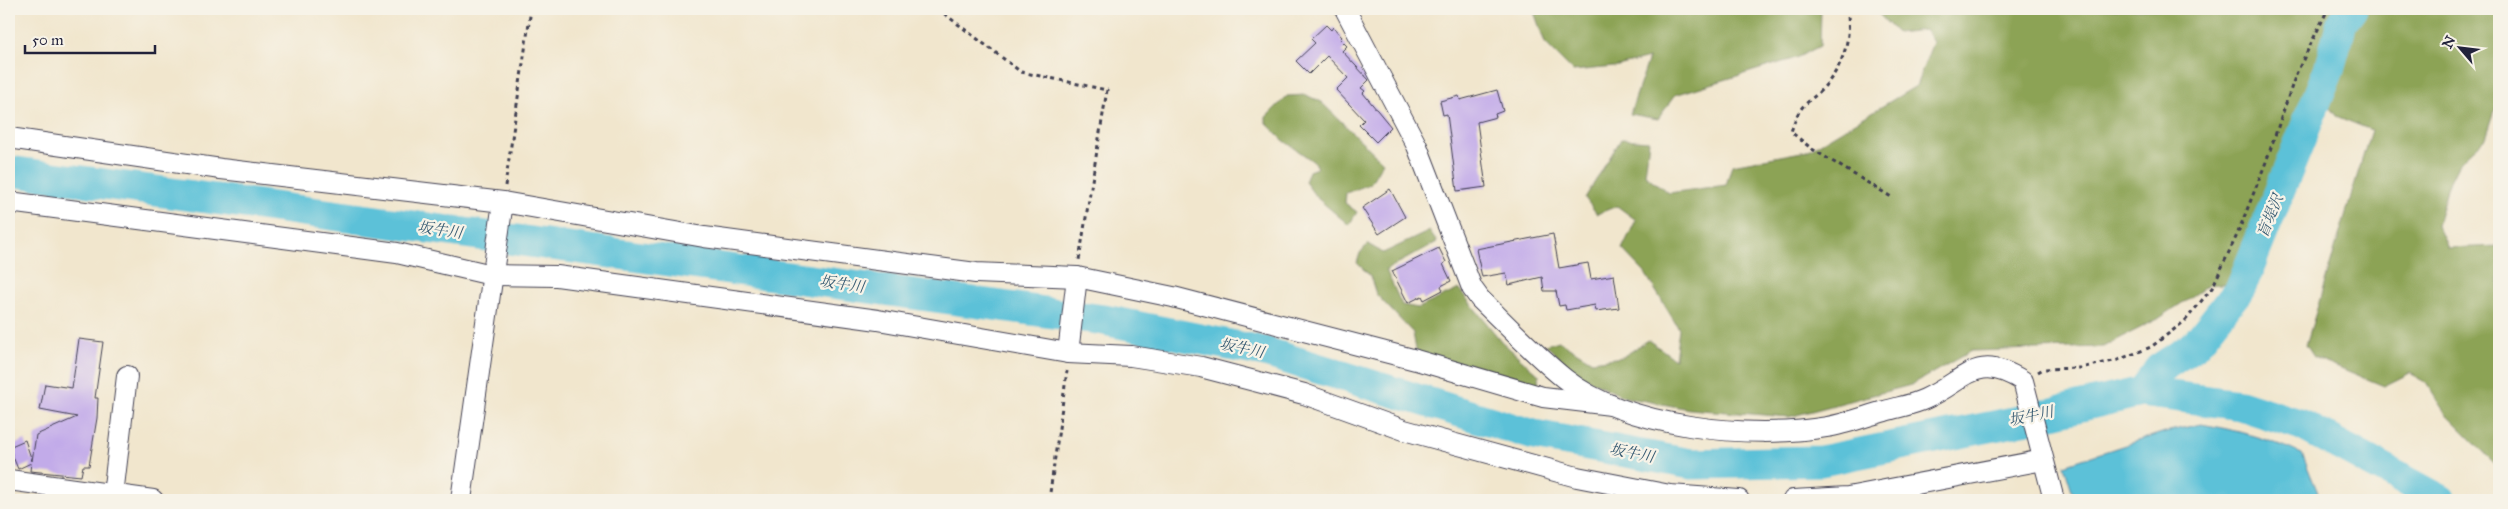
<svg xmlns="http://www.w3.org/2000/svg" width="2508" height="509" font-family="'IM FELL Great Primer','Noto Serif JP',serif">
<style>
.forest{fill:#8ca354;stroke:#576248}
.water{fill:#5bc1d8;stroke:#3e728a}
.lines{fill:none;stroke-linecap:round;stroke-linejoin:round}
.river{stroke:#5bc1d8;stroke-width:31}
.building{fill:#c2abe9}
.minor-casing{stroke:#413f51;stroke-width:22}
.path{stroke:#413f51;stroke-width:3;stroke-dasharray:4 4;stroke-linecap:butt}
.minor{stroke:#fff;stroke-width:20}
.labels{text-anchor:middle;dominant-baseline:central;stroke-width:4.5;stroke-linejoin:round;paint-order:stroke}
.water-label{font-size:15px;font-style:italic;fill:#365a72;stroke:#f7f3e8}
</style>
<rect width="100%" height="100%" fill="#f7f3e8"/>
<filter id="ink" filterUnits="userSpaceOnUse"><feTurbulence type="fractalNoise" baseFrequency=".02" numOctaves="2"/><feDisplacementMap in="SourceGraphic" scale="10" xChannelSelector="R" yChannelSelector="G"/><feConvolveMatrix kernelMatrix="1 2 1 2 8 2 1 2 1" color-interpolation-filters="sRGB"/></filter>
<filter id="wash" filterUnits="userSpaceOnUse"><feTurbulence type="fractalNoise" baseFrequency=".0096" numOctaves="4" result="noise"/><feDisplacementMap in="SourceGraphic" scale="20" xChannelSelector="R" yChannelSelector="G"/><feGaussianBlur stdDeviation="1.12" result="paint"/><feColorMatrix in="noise" values="0 0 0 0 0 0 0 0 0 0 0 0 0 0 0 0 0 1.4 0 .05"/><feComposite in="paint" operator="in"/></filter>
<g filter="url(#wash)">
<rect width="100%" height="100%" fill="#f1e6cd"/>
<!-- forest -->
<g class="forest">
<path d="M1533,9H1821L1820,46L1796,58L1675,95L1658,119L1630,114L1649,58L1614,67L1573,71L1545,43Z"/>
<path d="M1874,9H2345L2331,31L2308,103L2234,283L2209,285L2158,319L2103,347L1971,351L1911,385L1789,417L1689,409L1624,397L1577,374L1546,345L1559,341L1592,361L1623,357L1648,340L1675,359L1679,329L1645,273L1622,249L1636,220L1617,206L1597,214L1585,198L1621,139L1649,141L1645,175L1669,193L1726,185L1732,165L1807,151L1916,86L1933,42L1925,30L1897,33Z"/>
<path d="M2365,9H2499V98L2486,138L2459,163L2448,185L2437,225L2448,248L2499,246V468L2447,416L2426,383L2410,373L2384,386L2314,357L2306,345L2371,130L2336,116L2327,104C2337,72 2343,35 2365,9Z"/>
<path d="M1306,95L1321,102L1383,162L1370,184L1346,193L1345,203L1357,212L1349,225L1316,197L1305,182L1309,171L1317,168L1314,162L1283,140L1266,123V117L1287,96Z"/>
<path d="M1430,231L1437,242L1386,270L1402,305L1418,308L1459,289L1501,341L1539,375L1538,384L1424,356L1416,350L1413,333L1376,294L1370,276L1357,263L1360,253L1368,244L1383,253Z"/>
</g>
<!-- water -->
<path class="water" d="M2201,424C2237,430 2269,439 2302,454L2321,500H2075L2064,465L2165,432Z"/>
<g class="lines">
<!-- river -->
<g class="river">
<path d="M9,171L1104,320L1265,352L1534,435L1691,464L1821,461L2014,422L2141,392L2240,405L2302,425L2441,500"/>
<path d="M2141,392L2159,369L2195,345L2241,287L2329,69L2342,22L2352,9"/>
</g>
</g>
<g id="blocks">
<!-- building -->
<g class="building">
<path d="M1326,25L1331,30L1333,27L1342,37L1340,39L1347,46L1342,51L1369,80L1361,88L1365,91L1363,93L1391,127L1376,142L1359,125L1364,120L1336,90L1348,78L1327,56L1309,74L1296,61L1315,43L1311,39Z"/>
<path d="M1497,90L1503,111L1495,114L1496,117L1477,122L1486,187L1457,191L1447,114L1443,115L1440,101L1459,96L1460,100Z"/>
<path d="M1390,189L1405,217L1379,234L1362,208Z"/>
<path d="M1553,234L1559,268L1588,263L1591,279L1614,275L1619,308L1596,311L1595,305L1566,310L1565,305L1559,306L1556,291H1544L1542,277L1509,285L1506,273L1482,277L1476,249Z"/>
<path d="M1439,248L1446,262L1443,264L1451,281L1441,286L1443,290L1424,300L1422,296L1408,303L1392,271Z"/>
<path d="M79,339L103,342L95,398H98L97,418L89,466H83L81,476L30,471L31,463L18,469L9,447L25,440L32,461L36,435L77,417L40,410L45,384L72,388Z"/>
</g>
</g>
</g>
<g filter="url(#ink)">
<use href="#blocks" fill-opacity="0" stroke="#413f51" stroke-width="1"/>
<g class="lines">
<!-- minor casing -->
<g class="minor-casing">
<g id="minor">
<path d="M1345,9L1417,146L1472,288L1480,299C1507,325 1535,355 1565,379C1627,428 1751,440 1827,427C1846,424 1866,416 1885,411C1898,407 1912,405 1925,399C1966,381 1975,351 2023,381L2054,500"/>
<path d="M9,138L221,169L503,202L704,237L976,273L1077,277L1173,297L1416,360L1543,397L1611,405"/>
<path d="M9,202L397,253L492,275L557,276L878,320L1068,353L1131,356L1201,367L1304,394L1404,430L1577,477L1670,495L1739,500"/>
<path d="M1068,353L1077,277"/>
<path d="M9,480L153,500"/>
<path d="M113,495L127,376"/>
<path d="M461,500L503,202"/>
<path d="M1793,500L1848,497L2043,460"/>
</g>
</g>
<!-- path -->
<g class="path">
<path d="M938,9L1021,72L1107,90L1079,260"/>
<path d="M1847,9C1852,37 1844,65 1824,87C1805,107 1800,102 1791,132L1812,149L1893,198"/>
<path d="M505,186L531,9"/>
<path d="M2038,372L2043,369L2080,368L2118,360L2151,347L2185,321L2212,288L2237,235L2266,162L2296,74L2328,9"/>
<path d="M1049,500L1067,371"/>
</g>
<!-- minor -->
<use href="#minor" class="minor"/>
</g>
</g>
<g class="labels">
<!-- water labels -->
<g class="water-label">
<text transform="translate(2270 216) rotate(-68)">盲堤沢</text>
<text transform="translate(440 230) rotate(8)">坂牛川</text>
<text transform="translate(842 284) rotate(8)">坂牛川</text>
<text transform="translate(1242 348) rotate(12)">坂牛川</text>
<text transform="translate(2031 416) rotate(-12)">坂牛川</text>
<text transform="translate(1632 453) rotate(11)">坂牛川</text>
</g>
</g>
<!-- margin -->
<rect width="2508" height="509" fill="none" stroke="#f7f3e8" stroke-width="30"/>
<!-- north arrow -->
<g transform="translate(2460 48) rotate(298)" stroke="#f7f3e8" stroke-width="4" paint-order="stroke">
<path d="M0-4L9 19L0 12L-9 19Z" fill="#22223b"/>
<text y="-8" font-size="14" font-weight="bold" text-anchor="middle" fill="#22223b">N</text>
</g>
<!-- scale -->
<path d="M25 45v8h130v-8" fill="none" stroke="#22223b" stroke-width="2.5"/>
<text x="32" y="45" font-size="15" fill="#22223b" stroke="#f7f3e8" stroke-width="4" paint-order="stroke">50 m</text>
</svg>
